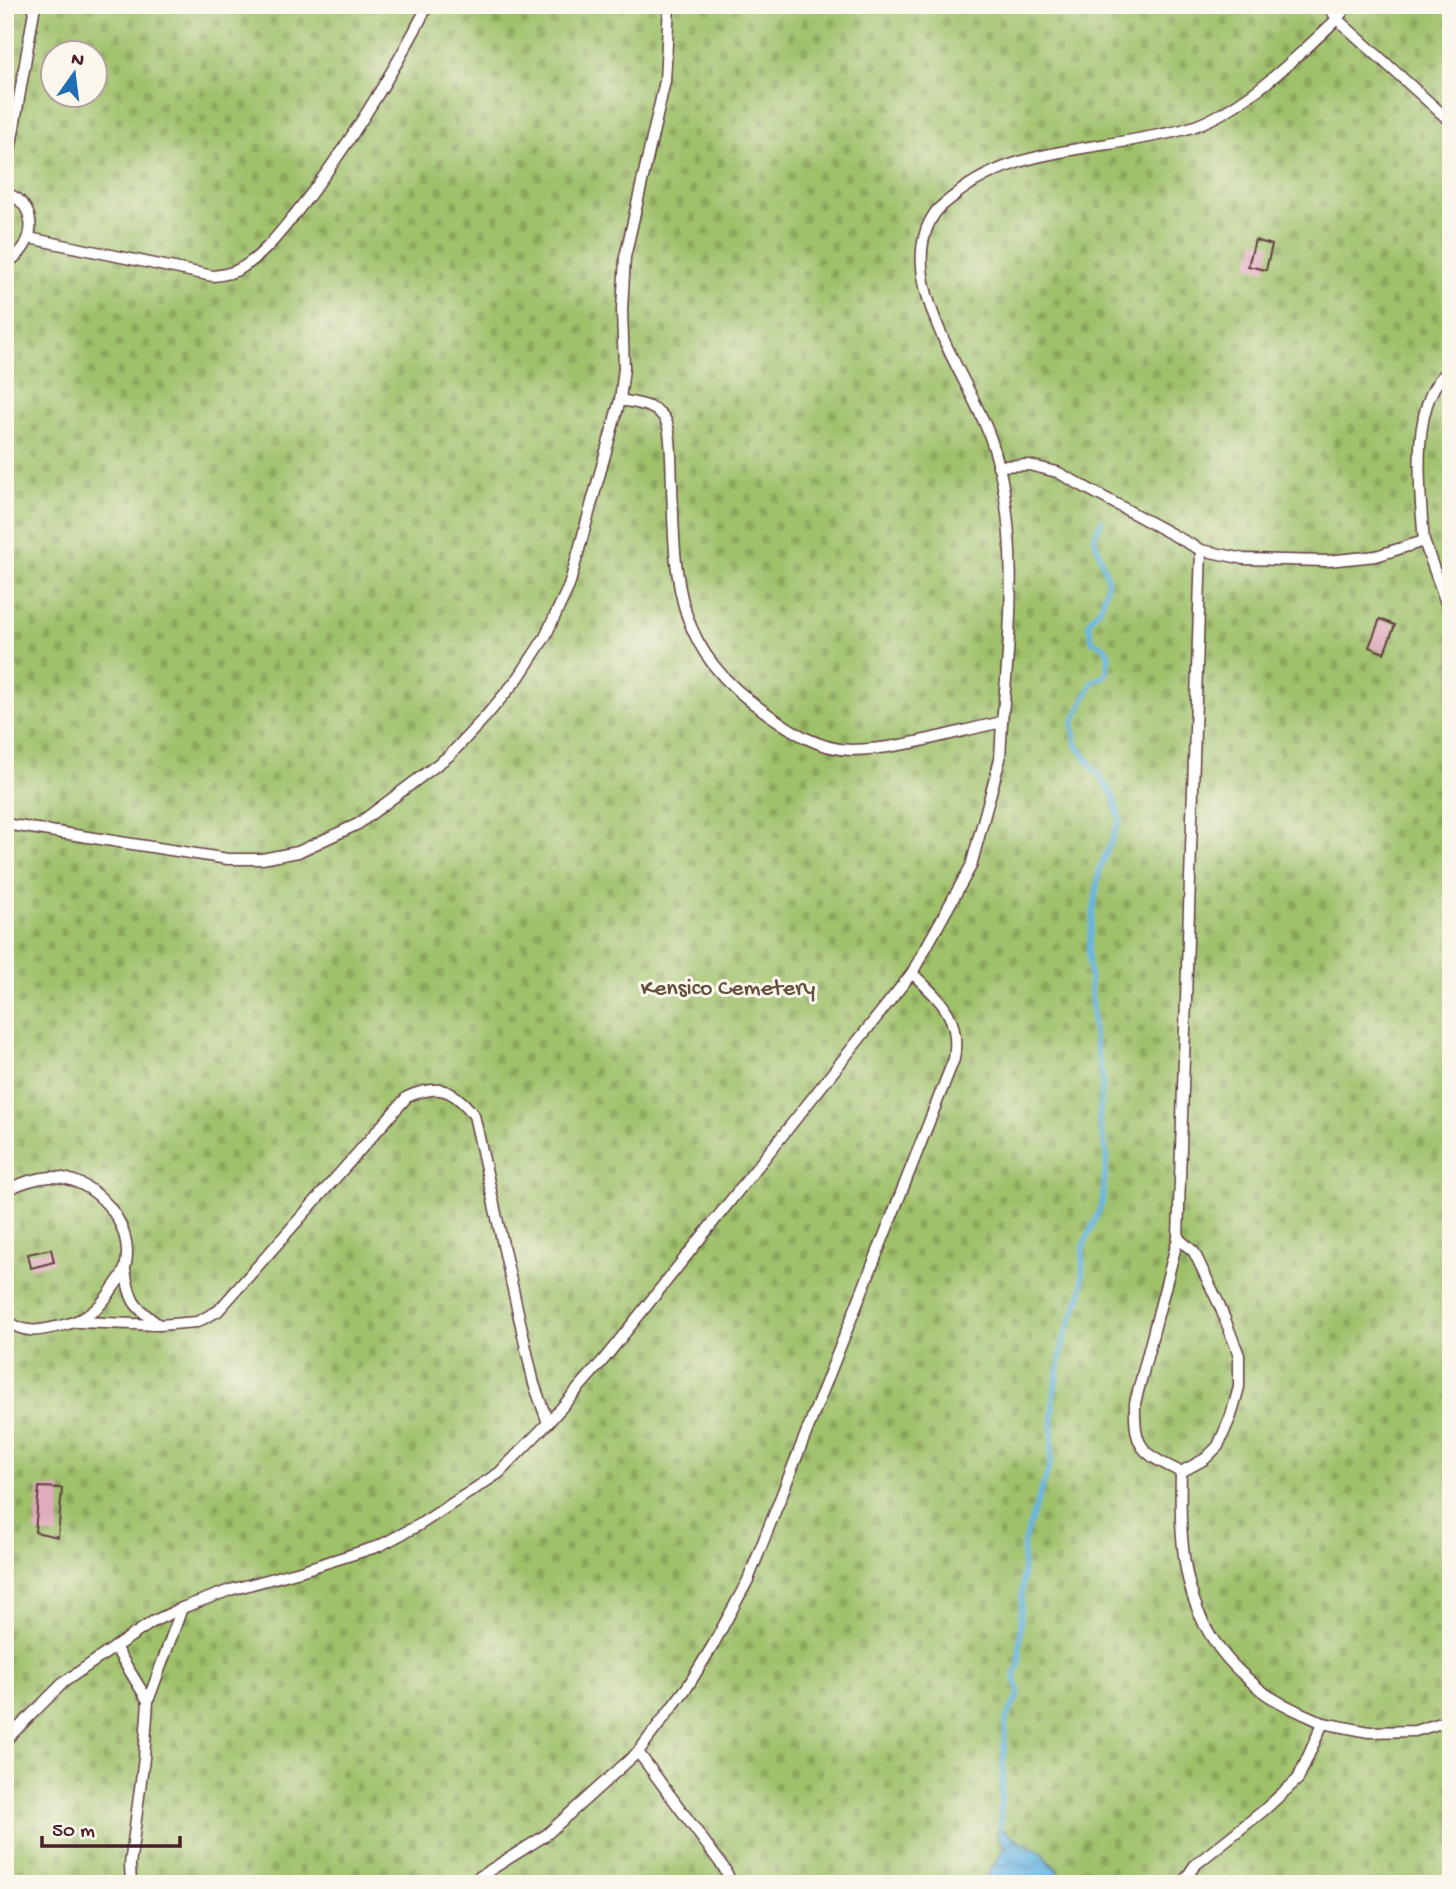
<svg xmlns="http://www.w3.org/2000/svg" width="1456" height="1889" font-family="'Gochi Hand',sans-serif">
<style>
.cemetery{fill:url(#cemetery-stones);stroke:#74704a;stroke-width:2;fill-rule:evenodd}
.water{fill:url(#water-waves);stroke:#596a86;stroke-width:2}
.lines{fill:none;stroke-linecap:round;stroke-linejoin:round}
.stream{stroke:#68b5e2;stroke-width:5}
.building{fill:#dfabbd}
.service-casing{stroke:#623c41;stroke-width:13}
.service{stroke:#fff;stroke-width:10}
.labels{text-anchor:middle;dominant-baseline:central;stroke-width:6;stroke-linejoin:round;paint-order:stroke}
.park-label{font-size:24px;fill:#64503e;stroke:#fbf7ec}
</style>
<defs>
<pattern id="cemetery-stones" width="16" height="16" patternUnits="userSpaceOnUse" patternTransform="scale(1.75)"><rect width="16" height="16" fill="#9fc16a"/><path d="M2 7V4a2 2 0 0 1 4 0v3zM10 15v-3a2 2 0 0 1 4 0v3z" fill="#8aa55c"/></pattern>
<pattern id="water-waves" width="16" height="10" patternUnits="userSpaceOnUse" patternTransform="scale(1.75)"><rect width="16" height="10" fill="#68b5e2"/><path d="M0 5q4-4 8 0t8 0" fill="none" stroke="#5893b7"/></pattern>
</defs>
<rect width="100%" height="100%" fill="#fbf7ec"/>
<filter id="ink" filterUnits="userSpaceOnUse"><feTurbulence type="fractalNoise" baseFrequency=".0143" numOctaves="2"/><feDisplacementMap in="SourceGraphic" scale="14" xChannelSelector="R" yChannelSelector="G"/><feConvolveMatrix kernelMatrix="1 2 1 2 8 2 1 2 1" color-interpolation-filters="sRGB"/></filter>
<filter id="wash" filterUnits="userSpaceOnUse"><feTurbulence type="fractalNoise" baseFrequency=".00686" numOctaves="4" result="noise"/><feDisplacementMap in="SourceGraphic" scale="28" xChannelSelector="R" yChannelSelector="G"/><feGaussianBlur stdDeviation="1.57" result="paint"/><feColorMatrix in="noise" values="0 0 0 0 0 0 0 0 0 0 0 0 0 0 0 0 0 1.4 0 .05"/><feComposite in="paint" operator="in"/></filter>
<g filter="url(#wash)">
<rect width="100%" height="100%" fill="#e9dfbb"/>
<!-- cemetery -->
<path class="cemetery" d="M5,5H1451V1884H5ZM52,52H94V94H52Z"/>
<!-- water -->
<path class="water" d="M1000,1827L1017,1840L1042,1852L1068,1884H982L1005,1846L996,1833Z"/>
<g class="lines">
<!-- stream -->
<path class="stream" d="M1000,1827L1006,1719L1019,1694L1015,1675L1019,1664L1024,1541L1051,1462L1053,1400L1064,1339L1082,1293L1083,1247L1102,1204L1107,1154L1099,1122L1103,1080L1094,1036L1088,952L1099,871L1120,820L1113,795L1076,744L1073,723L1093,682L1106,675L1109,655L1104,646L1093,642L1088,623L1102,605L1108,579L1094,538L1102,520"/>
</g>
<g id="blocks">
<!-- building -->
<g class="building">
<path d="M1255,240L1272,245L1266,270L1248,266Z"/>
<path d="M1380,619L1395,625L1384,653L1369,647Z"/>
<path d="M51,1249L54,1262L31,1268L28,1254Z"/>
<path d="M39,1487L62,1488L58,1537L35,1532Z"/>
</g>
</g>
</g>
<g filter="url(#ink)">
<use href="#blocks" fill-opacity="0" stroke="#623c41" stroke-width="2"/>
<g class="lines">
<!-- service casing -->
<g class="service-casing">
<g id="service">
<path d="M1328,5L1337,19L1348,5"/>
<path d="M5,180L35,5"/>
<path d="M5,192C10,195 16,197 20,201C40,221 29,253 5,263"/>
<path d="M29,238L213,276C224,275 234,273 243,267C263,255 277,236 292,218C342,156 392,76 428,5"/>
<path d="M620,400L624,368L622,310L625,257L665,81L669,5"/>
<path d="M998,466L1029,465L1057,472L1201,550L1244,559L1327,561L1376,556L1424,541L1451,617"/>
<path d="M1424,541C1420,495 1408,397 1451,369"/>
<path d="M5,824L228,859H262L298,852L358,824L450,755L487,715L519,677L545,637L569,586L620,400C635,403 659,405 666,421C672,433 671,471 672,485C675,584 675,650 765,712C792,731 817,749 851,750C899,750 954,732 1002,722C1011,634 1021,512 987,429C964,371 892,274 935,213C940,206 948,201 954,196C1009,150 1088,150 1154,136C1168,133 1182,131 1195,126C1248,106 1297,57 1337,19L1451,122"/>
<path d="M5,1191C20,1183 33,1178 51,1177C94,1176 137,1225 125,1268C123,1276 115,1284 111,1291C98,1311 83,1321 60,1326C39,1331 24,1335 5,1319"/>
<path d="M1178,1238L1194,1252L1219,1304L1239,1355V1387L1231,1416L1218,1446L1205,1459L1181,1472"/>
<path d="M125,1270C130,1301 133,1306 159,1325L197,1322L218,1311L407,1097C439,1083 453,1089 474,1115L534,1384L548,1423L499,1473L419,1525L379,1546L300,1571L230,1590L182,1608L148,1701L144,1758L130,1865L131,1884"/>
<path d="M78,1322L159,1325"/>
<path d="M548,1423L605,1358L912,973L971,866L1000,759L1002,722"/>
<path d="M115,1647L154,1621L182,1608"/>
<path d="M1323,1723L1369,1732L1415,1731L1451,1720"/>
<path d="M5,1741L64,1682L115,1647L148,1701"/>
<path d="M638,1752L724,1868L732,1884"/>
<path d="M468,1884L546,1835L638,1752L688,1686L713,1645L748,1580L954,1059C961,1017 941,1001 912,973"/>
<path d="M1182,1884L1195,1865L1263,1811L1298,1779L1323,1723C1306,1715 1289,1708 1274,1699C1264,1694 1256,1686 1248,1679C1183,1624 1179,1551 1181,1472C1141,1453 1134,1448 1135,1403L1178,1238L1201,550"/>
</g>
</g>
<!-- service -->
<use href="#service" class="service"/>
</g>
</g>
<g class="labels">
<!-- park labels -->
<g class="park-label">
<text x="728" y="989">Kensico Cemetery</text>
</g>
</g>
<!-- margin -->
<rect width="1456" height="1889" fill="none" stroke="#fbf7ec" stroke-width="28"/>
<!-- north arrow -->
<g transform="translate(74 74) rotate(14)"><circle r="33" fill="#fbf7ec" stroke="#b4a19f" stroke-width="2"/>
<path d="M0-5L12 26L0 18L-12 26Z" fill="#1f6fb2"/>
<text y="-10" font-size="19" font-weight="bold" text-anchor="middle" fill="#4a1f2b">N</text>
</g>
<!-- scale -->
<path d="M42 1836v10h138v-10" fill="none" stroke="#4a1f2b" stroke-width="3.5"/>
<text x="52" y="1836" font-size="21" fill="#4a1f2b" stroke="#fbf7ec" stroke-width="5" paint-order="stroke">50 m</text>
</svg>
